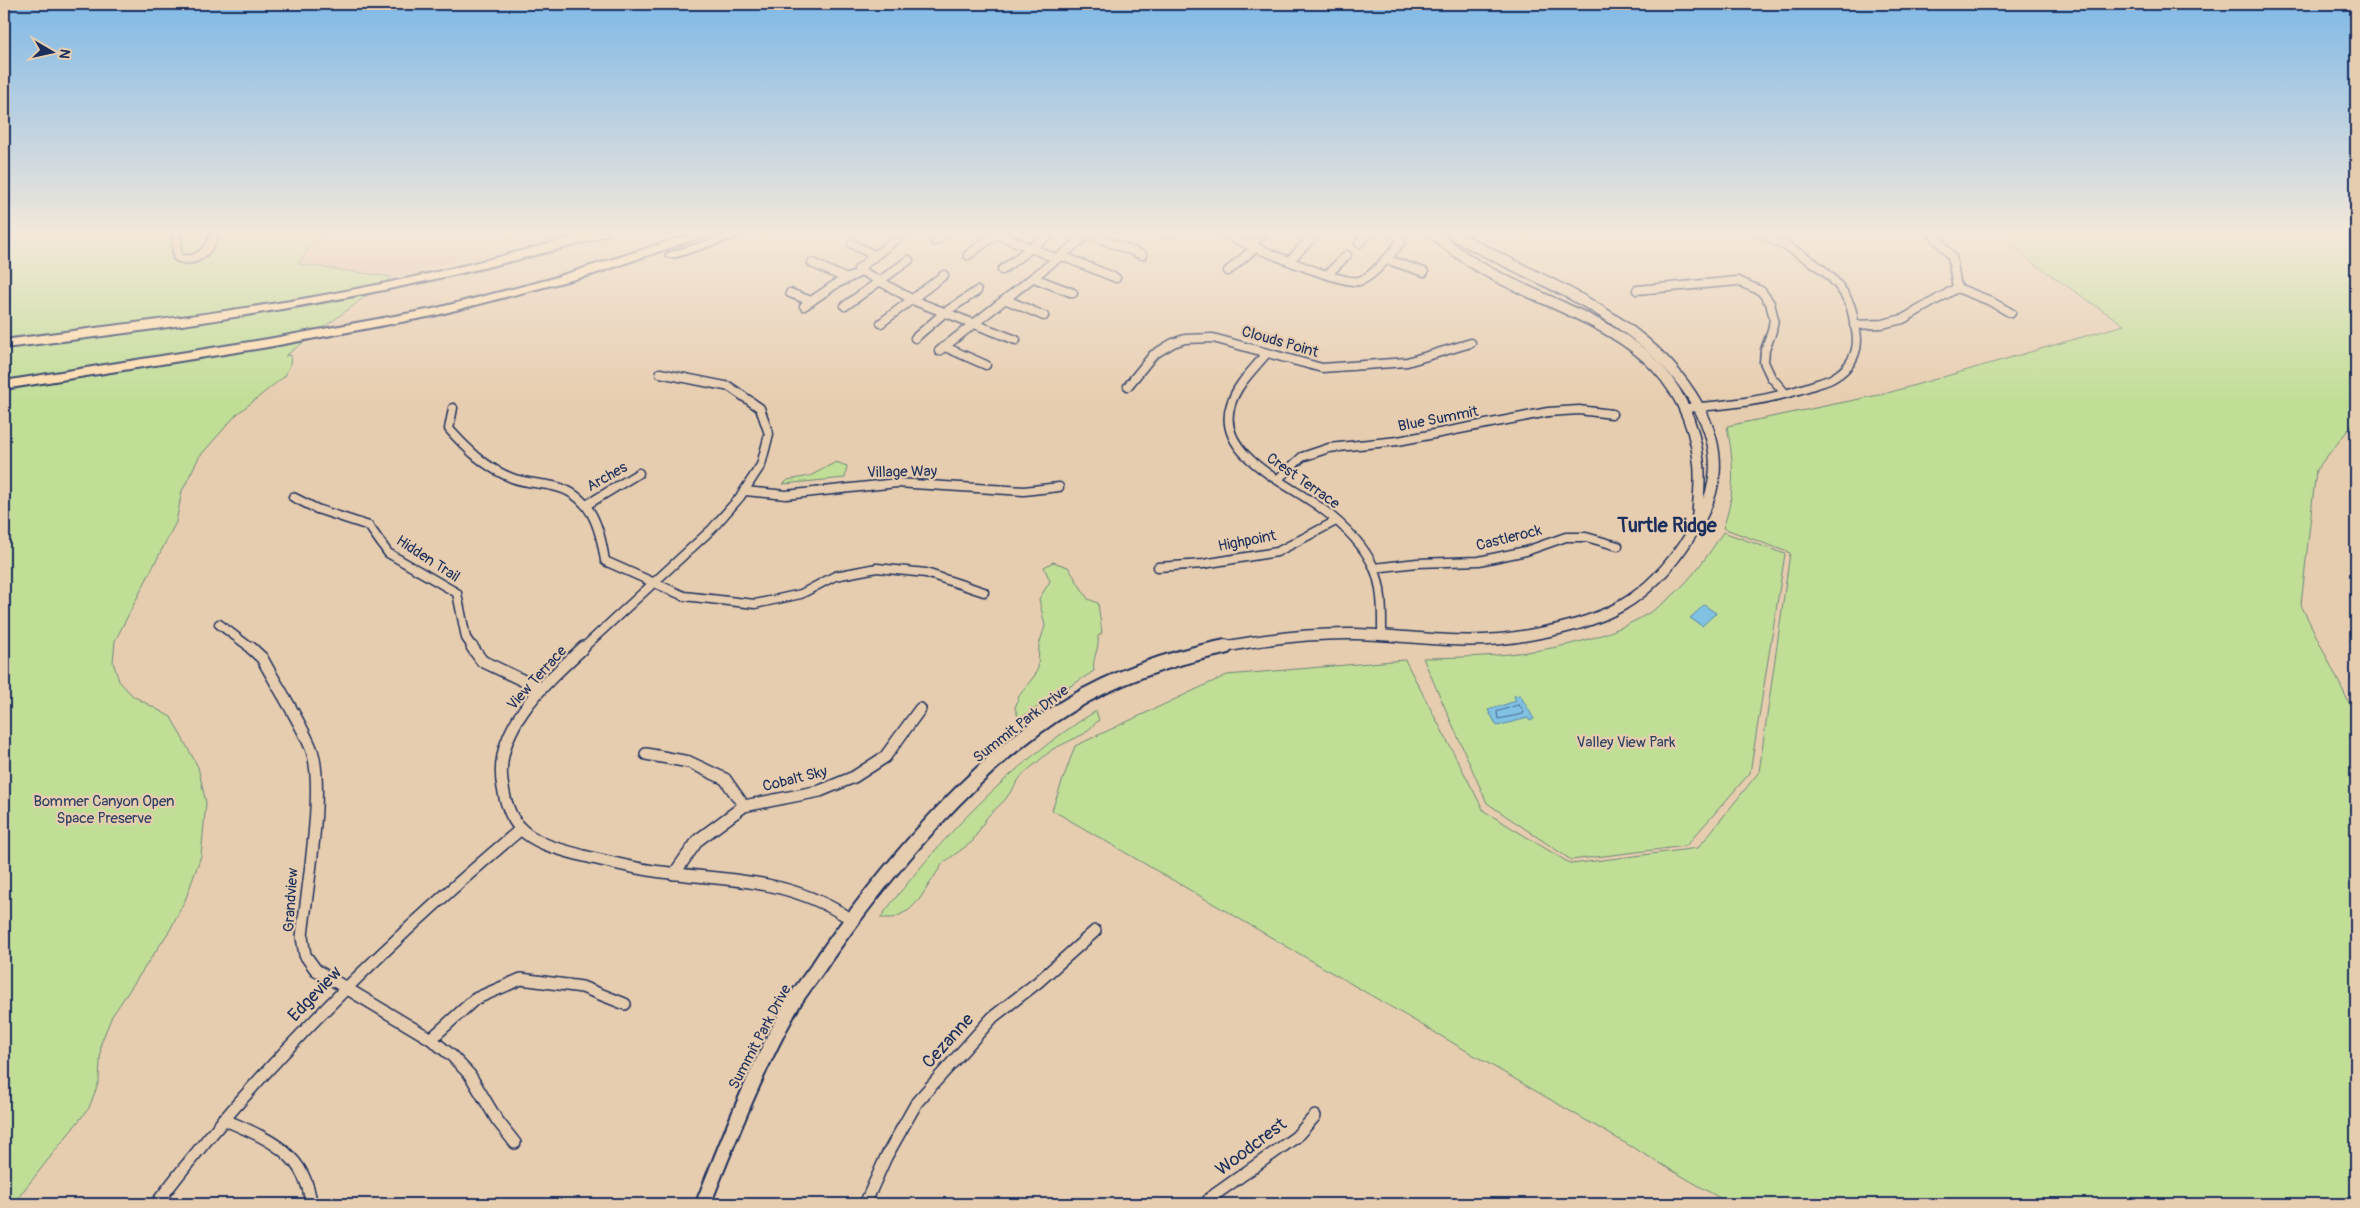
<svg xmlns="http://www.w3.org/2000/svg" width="2360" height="1208" font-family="Pangolin,sans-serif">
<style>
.built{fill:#e6c2ab}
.green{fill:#c0de96;stroke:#6e867a}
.water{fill:#81c1e2;stroke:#5887ad}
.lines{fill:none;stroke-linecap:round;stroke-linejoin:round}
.shore{stroke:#446993;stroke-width:1}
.minor-far1-casing{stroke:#1b2f5e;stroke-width:11}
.minor-casing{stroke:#1b2f5e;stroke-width:14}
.tertiary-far1-casing{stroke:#1b2f5e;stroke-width:13}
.tertiary-casing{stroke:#1b2f5e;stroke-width:18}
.motorway-casing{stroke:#1b2f5e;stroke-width:4}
.minor-far1{stroke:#e7cdaf;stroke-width:8}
.minor{stroke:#e7cdaf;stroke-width:11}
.tertiary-far1{stroke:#e7cdaf;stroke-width:10}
.tertiary{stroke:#e7cdaf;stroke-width:14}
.motorway{fill:#fddcac;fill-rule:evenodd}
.labels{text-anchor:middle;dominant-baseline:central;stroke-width:4.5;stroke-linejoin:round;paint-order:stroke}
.street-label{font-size:15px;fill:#1b2f5e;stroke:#e7cdaf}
.park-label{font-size:15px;fill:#2c4064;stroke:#e7cdaf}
.near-street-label{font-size:18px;fill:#1b2f5e;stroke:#e7cdaf}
.district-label{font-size:20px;font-weight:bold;fill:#1b2f5e;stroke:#e7cdaf}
</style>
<rect width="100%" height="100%" fill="#e7cdaf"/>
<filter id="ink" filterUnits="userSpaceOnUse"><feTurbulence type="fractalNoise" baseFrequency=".02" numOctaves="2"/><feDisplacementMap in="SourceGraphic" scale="10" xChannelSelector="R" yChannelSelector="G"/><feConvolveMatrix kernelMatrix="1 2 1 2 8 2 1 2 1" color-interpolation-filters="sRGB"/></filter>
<g filter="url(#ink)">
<!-- built -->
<path class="built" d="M320,233H569L392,277L297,264Z"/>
<!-- green -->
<g class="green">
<path d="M4,233H320L298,264L392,277L285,356L291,355L290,365L285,376L237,414L199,457L182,491L176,522L115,641L113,662L119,681L133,696L171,717L198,767L206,803L201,856L186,898L170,930L112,1016L101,1043L99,1081L89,1108L13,1204H4Z"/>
<path d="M2005,233H2356V420L2316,470L2301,605L2356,717V1204H1730L1052,810L1075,746L1227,675L1405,660L1484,811L1571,864L1698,848L1759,772L1790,553L1723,528C1736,492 1734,464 1727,426L1884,394L2124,325L2026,258Z"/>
<path d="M836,462L847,466L845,478L783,484L788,480L810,476Z"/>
<path d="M1723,532L1785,554L1750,773L1686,846L1571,860L1487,803L1423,658C1498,657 1583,653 1649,613C1680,595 1705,561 1723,532Z"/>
<path d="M1053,562L1068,567L1088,599L1098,603L1102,633L1098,636C1100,650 1091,659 1094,671L1019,719L1015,708L1019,696L1035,675L1038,668L1039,645L1045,626L1039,599L1050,581L1044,567Z"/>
<path d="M1096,711L1099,720L1084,734L1053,749L1022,775L1005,800L987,817L972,842L943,863L919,900L909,910L894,918H880C940,839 1011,763 1096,711Z"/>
</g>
<!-- water -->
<g class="water">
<path d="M1704,605L1716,613L1702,626L1690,618Z"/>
<path d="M1520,695L1534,719L1530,721L1528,718L1497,726L1488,710L1516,701L1514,696Z"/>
</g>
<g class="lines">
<!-- shore -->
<path class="shore" d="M1519,705L1524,711L1523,714L1498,719L1497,712Z"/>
<!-- minor-far1 casing -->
<g class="minor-far1-casing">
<g id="minor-far1">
<path d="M177,233V257C195,266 211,249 215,233"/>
<path d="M904,233L858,269L915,301L1016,340"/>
<path d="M995,233L1057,259"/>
<path d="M1163,233L1168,235"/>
<path d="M1222,233C1245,243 1339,285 1359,281C1373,278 1392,252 1401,242L1397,233"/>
<path d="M1089,234L1142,255"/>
<path d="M935,241L945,233"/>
<path d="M1359,243L1368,233"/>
<path d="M852,244L874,255"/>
<path d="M1250,245L1264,233"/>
<path d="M968,255L998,233"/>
<path d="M1062,256L1116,278"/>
<path d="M1385,259L1424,272"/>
<path d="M1290,260L1310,240"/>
<path d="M812,263L847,279"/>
<path d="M1002,270L1051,233"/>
<path d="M1228,271L1256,247"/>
<path d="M1328,274L1347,255"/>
<path d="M1034,278L1073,293"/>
<path d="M1957,288L1988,300L2011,313"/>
<path d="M1637,290L1738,281L1761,291L1770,303L1774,319L1772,331L1765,350L1764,362L1771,377L1785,393"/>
<path d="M790,293L811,301"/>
<path d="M1007,300L1044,316"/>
<path d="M804,306L836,284L861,272"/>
<path d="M845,306L909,260"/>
<path d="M881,323L944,275"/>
<path d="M1854,325L1882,324L1903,319L1957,288L1952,257L1932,233"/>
<path d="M915,338L944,313L977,291"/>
<path d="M945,347L986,365"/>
<path d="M939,351L1090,233"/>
<path d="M1266,354C1254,369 1237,384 1231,404C1214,455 1290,484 1321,508C1341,523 1364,545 1374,568C1383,589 1382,614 1382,636"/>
<path d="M1128,386L1153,355L1173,343L1185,339L1213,338L1322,368L1407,362L1471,343"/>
<path d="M453,408L449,429C467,449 486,468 512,478C525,483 539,483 553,486C591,494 600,527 605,561L684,596L755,604L801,594L835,576L877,568L926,573L984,592"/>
<path d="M1685,408C1727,405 1768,401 1808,387C1816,384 1826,382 1833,378C1851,368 1860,351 1856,331C1854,323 1853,313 1850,305C1835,269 1793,249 1760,233"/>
<path d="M1278,479L1302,457L1329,448L1398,441L1548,412L1579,410L1612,414"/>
<path d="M745,491L786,495L897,483L1024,491L1059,487"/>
<path d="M293,497L317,509L369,526L388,553L457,593L466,638L473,648"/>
<path d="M588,504L639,473"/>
<path d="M1158,567L1203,564L1277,552L1336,521"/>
<path d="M1374,568L1417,563L1479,561L1526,551L1566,537H1586L1618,546"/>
<path d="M219,624L251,648"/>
<path d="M583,648L712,529L740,497L761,465L769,434L760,408L730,387L660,373"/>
</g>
</g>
<!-- minor casing -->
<g class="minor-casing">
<g id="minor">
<path d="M250,647L262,658C278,688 298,717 311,748C326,785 306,894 302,937L305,955L316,970L431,1039L452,1056L470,1075L497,1120L515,1143"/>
<path d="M472,647L482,661L541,689"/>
<path d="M584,647C546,682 491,730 503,788C505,802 511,819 521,829C537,845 563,850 584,856C610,862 635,869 662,872C697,877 732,878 767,885C798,891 825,902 851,919"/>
<path d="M646,754L689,762L725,779L744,806"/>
<path d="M674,874L698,840L744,806L820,791L854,777L885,757L920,709"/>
<path d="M431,1039L475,999L521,979L582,987L625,1004"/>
<path d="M223,1119C266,1138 306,1152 311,1204"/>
<path d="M156,1204C262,1064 387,942 521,829"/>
<path d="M865,1204L886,1157L917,1102L993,1017L1038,982L1095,931"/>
<path d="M1206,1204L1210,1198L1296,1137L1315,1116"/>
</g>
</g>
<!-- tertiary-far1 casing -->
<g class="tertiary-far1-casing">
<g id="tertiary-far1">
<path d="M1433,233C1452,249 1471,263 1492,274C1584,322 1685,340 1699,464C1701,483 1698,502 1697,521"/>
<path d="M1219,648C1264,639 1311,633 1357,634C1419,636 1466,647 1529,635C1604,622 1647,603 1690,536C1719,492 1724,454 1698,406C1647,314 1537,282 1451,233"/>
</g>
</g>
<!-- tertiary casing -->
<g class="tertiary-casing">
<path id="tertiary" d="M703,1204C730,1136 757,1067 793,1003C803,987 815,973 825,957C886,870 977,761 1069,705C1117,676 1170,658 1225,647"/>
</g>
<!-- motorway casing -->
<g class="motorway-casing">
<g id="motorway">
<path d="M588,233H607C599,241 545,252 531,256C358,301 181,328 4,348V340C113,325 222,314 330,294C417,278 503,257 588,233Z"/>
<path d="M695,233H712L594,274L433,316L268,347L4,389V381L268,339L433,309L547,280Z"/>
<path d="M732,233H750L676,257H668L666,255L668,253Z"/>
</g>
</g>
<!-- minor-far1 -->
<use href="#minor-far1" class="minor-far1"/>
<!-- minor -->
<use href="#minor" class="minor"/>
<!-- tertiary-far1 -->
<use href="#tertiary-far1" class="tertiary-far1"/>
<!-- tertiary -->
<use href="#tertiary" class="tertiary"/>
<!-- motorway -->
<use href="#motorway" class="motorway"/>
</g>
</g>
<!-- sky -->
<linearGradient id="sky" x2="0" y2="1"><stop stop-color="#7fb9e6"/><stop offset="0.58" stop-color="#f4e8db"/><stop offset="1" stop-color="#f4e8db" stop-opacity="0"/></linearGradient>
<rect width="2360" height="402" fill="url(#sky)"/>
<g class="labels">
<!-- street labels -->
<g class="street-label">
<text transform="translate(1280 342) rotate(16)">Clouds Point</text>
<text transform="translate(1438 419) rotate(-11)">Blue Summit</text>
<text transform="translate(902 472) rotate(-1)">Village Way</text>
<text transform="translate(607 477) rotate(-30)">Arches</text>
<text transform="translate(1303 481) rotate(35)">Crest Terrace</text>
<text transform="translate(1509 538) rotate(-14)">Castlerock</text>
<text transform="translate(1247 541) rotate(-11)">Highpoint</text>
<text transform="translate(428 559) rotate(33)">Hidden Trail</text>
<text transform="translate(537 678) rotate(-48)">View Terrace</text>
<text transform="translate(1021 724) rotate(-38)">Summit Park Drive</text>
<text transform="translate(795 779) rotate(-14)">Cobalt Sky</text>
<text transform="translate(291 900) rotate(-86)">Grandview</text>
<text transform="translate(760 1037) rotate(-62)">Summit Park Drive</text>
</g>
<!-- park labels -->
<g class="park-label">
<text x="1626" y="742">Valley View Park</text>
<text x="104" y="801">Bommer Canyon Open<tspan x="104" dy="17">Space Preserve</tspan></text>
</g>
<!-- near-street labels -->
<g class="near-street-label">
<text transform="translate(315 994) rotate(-46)">Edgeview</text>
<text transform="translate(948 1041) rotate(-48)">Cezanne</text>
<text transform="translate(1251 1147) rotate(-37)">Woodcrest</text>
</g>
<!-- district labels -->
<g class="district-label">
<text x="1667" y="525">Turtle Ridge</text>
</g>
</g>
<!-- margin -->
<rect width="2360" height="1208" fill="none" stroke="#e7cdaf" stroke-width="20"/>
<rect x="10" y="10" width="2340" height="1188" fill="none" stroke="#1b2f5e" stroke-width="2" filter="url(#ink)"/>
<!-- north arrow -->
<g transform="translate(52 52) rotate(99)" stroke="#e7cdaf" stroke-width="4" paint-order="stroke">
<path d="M0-4L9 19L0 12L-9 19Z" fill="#1b2f5e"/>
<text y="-8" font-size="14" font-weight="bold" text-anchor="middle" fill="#1b2f5e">N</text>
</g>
</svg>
